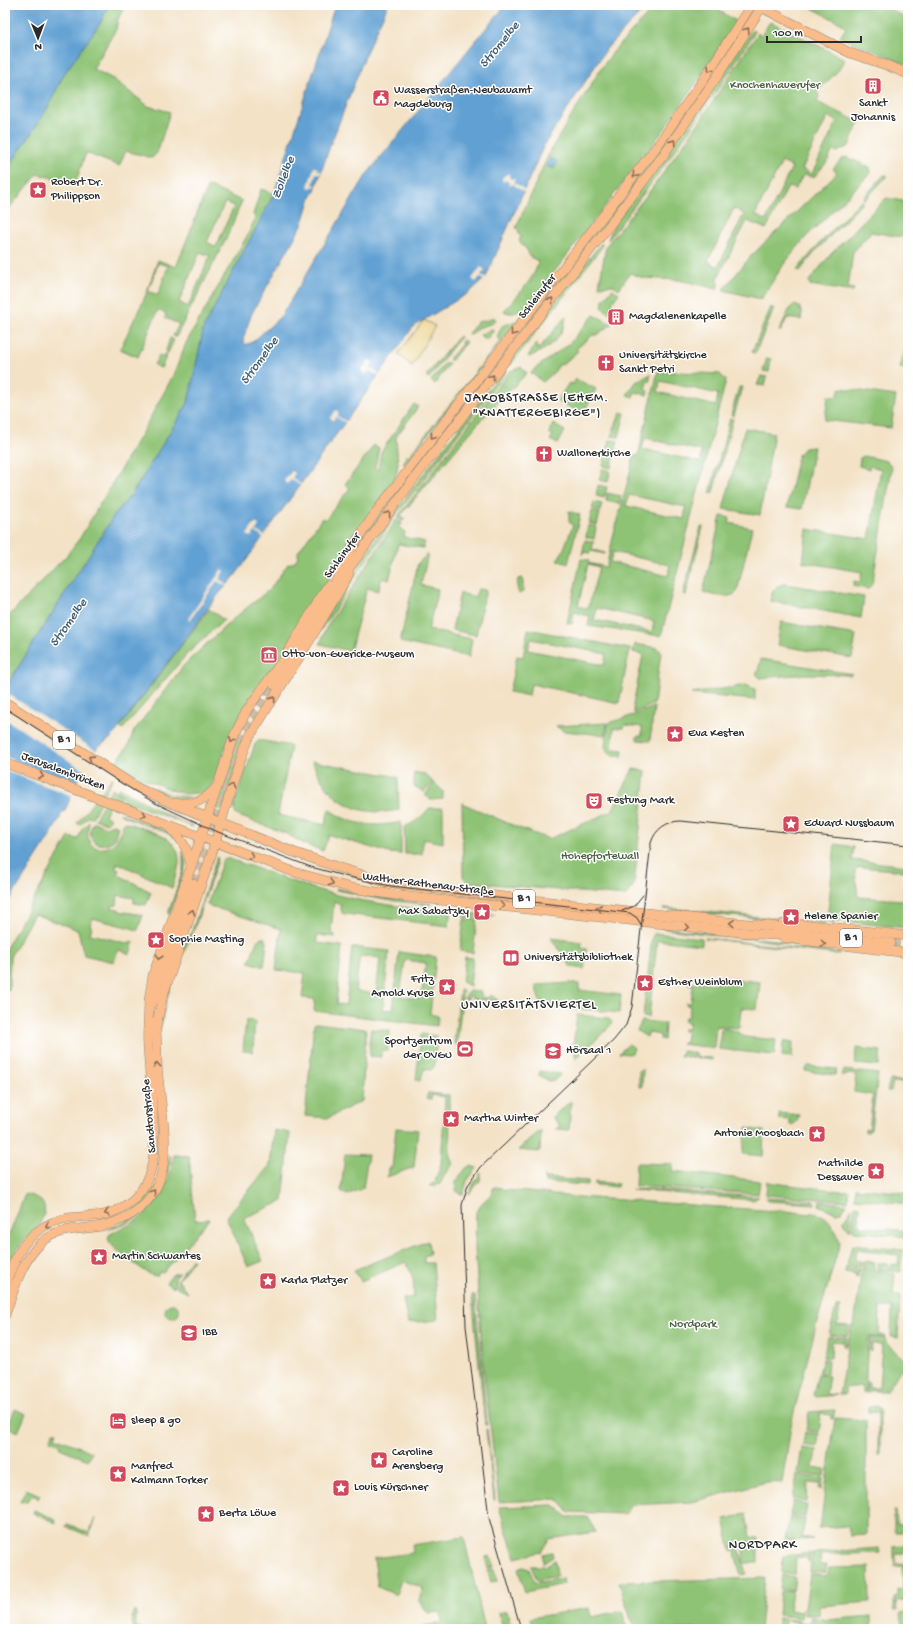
<svg xmlns="http://www.w3.org/2000/svg" width="913" height="1634" font-family="'Gochi Hand',sans-serif">
<style>
.green{fill:#8ec375;stroke:#5c7750;fill-rule:evenodd}
.sand{fill:#eeda9e;stroke:#8c8264}
.water{fill:#61a0d3;stroke:#46667f}
.pier{fill:#f3e2c6}
.lines{fill:none;stroke-linecap:round;stroke-linejoin:round}
.major-tunnel{stroke:#cbbda7;stroke-width:9;stroke-dasharray:9 4.5;stroke-linecap:butt}
.major-casing{stroke:#8f8678;stroke-width:10}
.major{stroke:#fabc8b;stroke-width:9}
.tram{stroke:#2b2b2b;stroke-width:1}
.oneway{stroke:#886c56}
.labels{text-anchor:middle;dominant-baseline:central;stroke-width:3;stroke-linejoin:round;paint-order:stroke}
.shield{fill:#fff;stroke:#6b6b6b;stroke-width:1}
.shield-label{font-size:11px;font-weight:bold;fill:#2b2b2b}
.park-label{font-size:12px;fill:#4e6045;stroke:#fff}
.poi-label{font-size:12px;fill:#2b2b2b;stroke:#fff;text-anchor:start}
.street-label{font-size:12px;fill:#2b2b2b;stroke:#fff}
.water-label{font-size:13px;font-style:italic;fill:#436077;stroke:#fff}
.neighbourhood-label{font-size:13px;letter-spacing:1px;fill:#2b2b2b;stroke:#fff}
</style>
<rect width="100%" height="100%" fill="#fff"/>
<filter id="ink" filterUnits="userSpaceOnUse"><feTurbulence type="fractalNoise" baseFrequency=".025" numOctaves="2"/><feDisplacementMap in="SourceGraphic" scale="8" xChannelSelector="R" yChannelSelector="G"/><feConvolveMatrix kernelMatrix="1 2 1 2 8 2 1 2 1" color-interpolation-filters="sRGB"/></filter>
<filter id="wash" filterUnits="userSpaceOnUse"><feTurbulence type="fractalNoise" baseFrequency=".012" numOctaves="4" result="noise"/><feDisplacementMap in="SourceGraphic" scale="16" xChannelSelector="R" yChannelSelector="G"/><feGaussianBlur stdDeviation="0.9" result="paint"/><feColorMatrix in="noise" values="0 0 0 0 0 0 0 0 0 0 0 0 0 0 0 0 0 1.4 0 .05"/><feComposite in="paint" operator="in"/></filter>
<g filter="url(#wash)">
<rect width="100%" height="100%" fill="#f3e2c6"/>
<!-- green -->
<g class="green">
<path d="M108,5H125L118,19L116,29L93,69L113,79L148,106L170,112L157,153L152,158L126,151L119,166L86,153L75,184L38,174L5,213V171L21,149L47,109L64,74L101,22Z"/>
<path d="M656,5H716L718,10L736,21L708,66L663,131L531,302C524,309 514,317 504,311C514,299 537,277 538,261L530,257L527,250L519,241L521,236L518,234L519,230L516,228L551,149L602,67L615,50Z"/>
<path d="M814,5H884L908,20V65L840,37L846,28L844,25L812,8Z"/>
<path d="M771,22L843,58L844,61L838,71L817,92L819,96L817,102L859,122L849,146L837,152L833,150L827,162L813,178L804,174L795,189L788,187L766,229L747,221L717,279L719,280L717,289L679,280L643,278L630,273L619,289L613,285L599,286L606,246L650,191L694,130L758,33L761,36L769,23ZM828,116L837,121L812,174L802,169ZM782,162L792,167L766,220L755,215ZM734,208L744,214L718,267L708,261Z"/>
<path d="M743,24L745,26L703,90L702,89Z"/>
<path d="M752,30L755,32C709,104 660,173 608,240L612,228Z"/>
<path d="M687,109L690,111L660,152L529,323L527,321Z"/>
<path d="M846,157L870,167L871,173L806,237L784,264L761,299L723,290L751,256L837,173L833,169L842,159Z"/>
<path d="M884,175H887L886,177L865,200L863,198Z"/>
<path d="M208,186L242,201L227,237L176,337L173,336L179,324L165,318L166,314L158,310L138,357L120,349L145,297L158,260L176,267ZM225,202L234,206L216,247L207,242ZM200,252L210,256L188,307L179,302ZM158,263L168,266L158,295L148,291Z"/>
<path d="M261,189L274,194L204,327L188,403L132,494L115,514L5,688V620L67,555L80,538L143,431L174,374L186,343L247,236L256,217L253,215Z"/>
<path d="M886,198L908,202V238L871,232L853,252L848,288L854,289L853,292L810,285L809,281L831,254Z"/>
<path d="M861,200L863,202L815,252L800,271L797,270L820,243Z"/>
<path d="M601,243L602,244L601,248L512,363L509,365L507,364Z"/>
<path d="M612,289L619,293L612,303V310L609,313L602,307L603,300Z"/>
<path d="M794,305L800,307V310L802,312L801,320L787,318L781,331H779L790,308Z"/>
<path d="M771,307L774,309L755,354L752,352Z"/>
<path d="M594,315L612,324L595,336L594,334L576,349L578,351L562,365L560,364L554,372L543,382L531,373L536,368L570,343Z"/>
<path d="M566,316C564,338 548,349 529,357L528,356L537,343L538,350Z"/>
<path d="M493,317L496,319L493,323L478,328L470,336L468,333L478,322L488,320Z"/>
<path d="M515,321L516,323L404,465L403,464L407,455L409,456L501,340L497,337L502,326Z"/>
<path d="M491,329L494,330L486,340L480,335Z"/>
<path d="M459,336L460,337L429,378L426,376Z"/>
<path d="M170,338L174,340L161,368L154,365L159,355L164,357Z"/>
<path d="M908,339V369L900,368Z"/>
<path d="M463,340L466,342L451,361L449,359L462,344L461,342Z"/>
<path d="M767,358L771,359L769,372L763,371Z"/>
<path d="M446,362L449,364L435,384L431,381Z"/>
<path d="M521,367L527,373L479,422L401,515L405,519L403,521L397,518L510,371Z"/>
<path d="M658,371L720,374L726,380L661,636L588,626L590,616L574,612L572,624L567,623L581,559L589,560L588,563L606,567L619,512H620L634,456H638ZM660,381L718,394L716,406L658,392ZM645,438L702,451L700,462L642,449ZM629,495L686,507L684,519L626,506ZM613,552L670,565L668,576L610,562ZM588,564L599,567L588,609L578,606ZM597,608L654,621L652,632L594,620Z"/>
<path d="M506,372L396,515L353,580L329,619L318,632L337,598L385,524L498,377Z"/>
<path d="M651,374L649,382L647,381L645,390L648,391L647,395L635,392L633,397L627,395L636,382Z"/>
<path d="M761,376L767,377L765,386L757,385Z"/>
<path d="M483,378L485,380L412,472Z"/>
<path d="M576,379L596,389L583,414L557,401L569,383L573,384Z"/>
<path d="M739,387H742L734,416L731,415Z"/>
<path d="M840,388L896,396L891,428L825,420L828,396L837,397Z"/>
<path d="M414,404L418,407L396,437L398,463L397,472L395,479L349,548L229,737L215,779L208,791L201,798L198,793L185,794L177,792L126,772L115,763L128,746L134,731L184,665L232,620L270,589L288,564L295,562L298,556V552L322,518L325,520L350,488L345,484L374,445L379,448L375,468L378,470L381,452Z"/>
<path d="M621,412L625,413L619,437L611,436Z"/>
<path d="M730,418L733,419L713,493H710Z"/>
<path d="M553,424L565,431L558,444L550,440L553,435L549,433Z"/>
<path d="M745,428L774,433L760,515L723,509Z"/>
<path d="M610,440L618,441L615,453L607,451Z"/>
<path d="M814,447L802,509L787,507L798,455L804,448Z"/>
<path d="M605,454L614,457L611,468L603,466Z"/>
<path d="M864,456L887,461L892,467L872,586L867,589L853,586L854,581L860,582L862,572L803,562L807,529L869,539L881,469L870,466L869,469L859,466L860,458Z"/>
<path d="M602,469L610,471L608,482L599,480Z"/>
<path d="M407,476L409,478L348,561L371,526Z"/>
<path d="M598,485L607,487L604,498L596,496Z"/>
<path d="M607,493L621,496L620,504L606,501Z"/>
<path d="M594,502L602,504L600,511L592,509Z"/>
<path d="M569,511L580,515L568,564L557,560L563,551L573,525L569,522Z"/>
<path d="M592,511L600,513L597,525L589,523Z"/>
<path d="M721,516L730,518L729,523L752,528L737,592C730,600 712,595 703,592Z"/>
<path d="M396,520L402,523L400,527L405,532L404,537L425,542L423,548L398,544L389,580L382,578L378,591L367,588L350,651L320,644L326,628Z"/>
<path d="M588,525L596,527L594,539L586,537Z"/>
<path d="M701,527H703L686,595L683,594Z"/>
<path d="M585,540L594,542L592,549L605,553V554L591,551L590,553L583,552L582,555Z"/>
<path d="M428,554L421,585L438,589L428,630L472,639L469,657L400,642L418,563Z"/>
<path d="M521,578L523,579V592L519,594L517,587L518,579Z"/>
<path d="M786,584L864,597L861,618L770,601C772,591 775,585 786,584Z"/>
<path d="M478,589L486,590L476,635L452,630L460,593L475,597Z"/>
<path d="M209,609L224,620L187,654L122,730L120,727Z"/>
<path d="M781,622L856,635L852,658L777,645Z"/>
<path d="M528,629L630,649L619,703L531,684L529,696L509,692L517,656L523,657ZM531,639L606,654L604,665L528,650Z"/>
<path d="M635,644L658,648L661,652L654,704L634,713L633,705L643,655L633,652Z"/>
<path d="M761,659L852,674L851,675L807,674L760,678L756,674L758,671Z"/>
<path d="M746,685L755,689V700L691,694Z"/>
<path d="M654,707L650,741L637,740V736H642V727L625,725L624,728H614L612,749L623,750L622,757L611,755L605,747L608,723L631,716Z"/>
<path d="M607,723L605,735L563,731L556,726Z"/>
<path d="M236,739L245,742L222,810L215,808Z"/>
<path d="M259,740L291,746L278,815L325,825L329,809C348,825 377,828 401,822V854L389,853L329,835L323,851L304,844L287,834L236,815L234,809L235,802L255,744Z"/>
<path d="M312,761L398,777L399,810C356,818 328,801 312,761Z"/>
<path d="M633,769L646,771L634,885L626,896L468,882L463,877L462,803L519,828L549,839L612,811Z"/>
<path d="M414,772L424,774L433,782L424,792L414,786Z"/>
<path d="M113,777L92,818L88,817L80,825L77,823Z"/>
<path d="M434,783L443,791V799L430,800L425,795Z"/>
<path d="M154,787L172,795L193,798C179,802 166,795 153,789Z"/>
<path d="M112,788L123,796L120,800L112,797L105,816L111,819L106,823L95,819Z"/>
<path d="M119,788L160,811L193,827L135,805L121,803L125,796L117,791Z"/>
<path d="M151,799L193,816L199,821L168,808Z"/>
<path d="M429,808H443V843L423,839L422,854H405L404,827C414,823 423,817 429,808Z"/>
<path d="M120,813L167,831L171,833L174,838L167,833L121,815Z"/>
<path d="M89,822C89,827 86,833 89,840C93,853 111,849 117,840C121,834 121,827 125,822C145,830 182,835 179,864C178,872 174,880 172,888L118,863L115,868L119,870L117,874L151,892L146,905L134,903V898L118,895L117,905H112V908L119,909V911L143,915L138,930L92,918L90,926L92,927L90,934L130,944L131,941L134,942L130,954L118,950L114,962L84,955L78,930L34,914L10,957L9,990L5,988V950L69,837L78,839L82,829Z"/>
<path d="M94,822L106,827L113,824L118,826L114,840C98,851 83,839 94,822Z"/>
<path d="M835,844L854,847L852,860L908,866V928L827,920ZM859,867L906,871L903,900L858,897L855,871Z"/>
<path d="M183,851L186,863L185,868L170,915L168,914L183,870Z"/>
<path d="M217,857L218,860L193,932L176,968L166,1001L161,1028H160L161,1018L179,953L192,931Z"/>
<path d="M224,859H229C264,870 298,885 333,894C372,904 411,908 451,912L449,926L345,914L342,913L340,904L334,901L331,931L335,935V937L317,935V943L342,946L336,1004L346,1005L352,947L389,951L383,1009L393,1010L399,952L436,957L430,1014L438,1016L437,1026L314,1011L315,999L302,998L305,973L276,970L281,929L207,905L222,862ZM360,956L380,958L376,994L355,991ZM405,960L426,963L421,999L400,996Z"/>
<path d="M337,888L376,897L432,904L431,905L385,900L336,890Z"/>
<path d="M666,908L835,924L729,916L663,909Z"/>
<path d="M465,913L495,915L464,918Z"/>
<path d="M477,919L473,953L460,951L464,920Z"/>
<path d="M661,927L896,954L894,955L663,929Z"/>
<path d="M655,933L702,938V945L657,940L649,1017H643L652,937Z"/>
<path d="M261,938H265L267,942L264,967L249,962L257,941Z"/>
<path d="M551,938L582,942L581,948L587,949L584,969L571,967Z"/>
<path d="M705,938L841,953L840,955Z"/>
<path d="M465,957L473,958L470,986L462,982Z"/>
<path d="M716,977L760,982L757,1009L741,1008L739,1028L716,1026L714,1048L681,1044L682,1043H686L687,1032L683,1031V1029H688L689,1022H684L685,1017H689L690,1006L686,1005V1003H691L693,985L688,984L690,980L693,984L700,982L717,984Z"/>
<path d="M570,983L579,984V990L621,995L619,1013L541,1004L537,993V985Z"/>
<path d="M460,990H463L457,1044H454Z"/>
<path d="M468,991L481,992V997L490,998L491,995L502,1003L501,1008H498L499,1002L472,999V996H469L468,999H464Z"/>
<path d="M577,1015L608,1018L612,1022L610,1026L576,1059L573,1046Z"/>
<path d="M246,1020L255,1021L253,1052L243,1051Z"/>
<path d="M642,1021L665,1023L664,1040L660,1039V1035L649,1033L647,1037L637,1031Z"/>
<path d="M316,1023L366,1029L362,1101L328,1118L305,1116L314,1024Z"/>
<path d="M723,1028L736,1031L745,1037L776,1040L774,1055L719,1049L721,1029Z"/>
<path d="M371,1029L390,1031L388,1051L381,1050V1057L370,1056L369,1042Z"/>
<path d="M421,1034L437,1036L434,1067L431,1070L424,1069L420,1081L416,1080Z"/>
<path d="M785,1041L793,1042L792,1057L782,1056L783,1043Z"/>
<path d="M629,1044L634,1048L632,1053L629,1054L619,1053Z"/>
<path d="M856,1048L881,1051L879,1066L855,1064Z"/>
<path d="M682,1051L696,1053V1057L712,1058V1060L680,1056Z"/>
<path d="M808,1066L837,1069L835,1075L805,1071Z"/>
<path d="M639,1070H643L642,1087H639Z"/>
<path d="M844,1070L878,1074L871,1130L868,1132H865V1129L869,1130L873,1095L854,1092L856,1075L847,1074L846,1076L841,1075Z"/>
<path d="M540,1071L561,1074L554,1081H549L539,1075Z"/>
<path d="M890,1080L908,1082V1093L906,1092L907,1083L893,1082L891,1091H887Z"/>
<path d="M428,1093L449,1095L450,1157L453,1164L445,1174L440,1184L434,1186H429L435,1182L441,1164L445,1099V1097L432,1095L431,1099H426Z"/>
<path d="M571,1101L569,1130L556,1129L560,1126L552,1117Z"/>
<path d="M779,1113L799,1115C798,1121 795,1125 790,1125V1120L779,1119Z"/>
<path d="M396,1128L418,1130L414,1167L387,1177L388,1168H392Z"/>
<path d="M746,1128L764,1131L763,1156L743,1154Z"/>
<path d="M274,1130L290,1133L283,1201L244,1218L263,1261L248,1267L227,1219L228,1215L270,1165Z"/>
<path d="M541,1130L540,1152L518,1150Z"/>
<path d="M345,1154L368,1155L363,1188L347,1195L341,1191Z"/>
<path d="M174,1155L189,1156L195,1220L209,1219L163,1273L160,1272L157,1276L151,1275C141,1268 110,1249 108,1238L110,1234C148,1219 168,1196 174,1155Z"/>
<path d="M169,1156H171C168,1186 141,1226 108,1229L124,1223L164,1178Z"/>
<path d="M636,1163L673,1164L672,1171L760,1181L758,1194L635,1186Z"/>
<path d="M471,1166L477,1168L467,1181L463,1195L456,1191L455,1184L466,1168Z"/>
<path d="M481,1173L480,1181L469,1194L474,1183Z"/>
<path d="M544,1175L546,1178L588,1181V1185L545,1182Z"/>
<path d="M767,1181L773,1183L833,1190L843,1191L849,1190L848,1201L766,1195Z"/>
<path d="M595,1182L618,1184L617,1187L595,1185Z"/>
<path d="M494,1187L502,1188L504,1190L551,1194L552,1195L776,1211L778,1210L810,1214L811,1212C815,1214 820,1214 824,1216C831,1221 839,1235 840,1243L816,1326L792,1420L782,1483L766,1482L692,1502L631,1505L625,1514L569,1512L557,1499L499,1502L483,1363L475,1248L476,1212L481,1204L494,1192L492,1191Z"/>
<path d="M856,1188L908,1193V1204L854,1198Z"/>
<path d="M648,1189L758,1197L754,1200L632,1190Z"/>
<path d="M25,1194C41,1197 51,1206 40,1223L41,1225C24,1241 12,1251 5,1275V1246Z"/>
<path d="M766,1198L815,1201V1204L767,1201Z"/>
<path d="M820,1201L847,1204L841,1212L836,1213L819,1205Z"/>
<path d="M855,1205L860,1206L859,1226L908,1231V1237L855,1231L852,1229Z"/>
<path d="M852,1208L850,1230L845,1226L844,1220Z"/>
<path d="M428,1241L430,1254L424,1256V1263H433L438,1320L408,1323L403,1299L414,1297L413,1278L406,1262L361,1281L354,1270Z"/>
<path d="M852,1245L903,1250L900,1272L891,1271L892,1264L898,1265L899,1255L856,1250L855,1260L861,1261V1266L847,1264Z"/>
<path d="M191,1260L193,1261L178,1280L188,1293L177,1287L178,1278Z"/>
<path d="M863,1261L875,1262L874,1268L863,1266Z"/>
<path d="M878,1263L889,1264V1271L877,1269Z"/>
<path d="M846,1266L859,1268L858,1278L855,1277L856,1274L845,1272Z"/>
<path d="M862,1268L895,1274L893,1294L900,1295L898,1338L891,1337L892,1307H880L879,1335H885V1337H870L868,1338L865,1393H863L862,1386L845,1388V1394L839,1395L851,1326H854Z"/>
<path d="M179,1273L175,1277V1286L172,1287L166,1283L173,1274Z"/>
<path d="M472,1295H475L487,1425H485Z"/>
<circle cx="172" cy="1311" r="7"/>
<path d="M836,1307H840L837,1325L849,1326L847,1336L829,1335Z"/>
<path d="M828,1337L847,1338L846,1346H843L844,1342L832,1341L831,1358L823,1357Z"/>
<path d="M870,1338H885L886,1343L906,1361L887,1391H869V1393H866L867,1382H869V1388H879L882,1345L872,1344L871,1351L869,1350Z"/>
<path d="M823,1359L828,1360L827,1374L819,1373Z"/>
<path d="M818,1374L829,1376L826,1394L837,1395L815,1397L813,1395Z"/>
<path d="M877,1406L880,1409V1455H878V1412H868V1407Z"/>
<path d="M15,1409L26,1414L18,1432L8,1427Z"/>
<path d="M835,1410L833,1419H831V1415L820,1414L819,1418L821,1419L819,1432L806,1430L809,1412Z"/>
<path d="M835,1418L866,1420V1535L850,1536L848,1526L818,1528L821,1521Z"/>
<path d="M486,1429H487L495,1500H494Z"/>
<path d="M54,1432H57L55,1437L92,1452L88,1460L60,1448L61,1444L50,1440Z"/>
<path d="M805,1432L819,1434L817,1447L803,1445Z"/>
<path d="M802,1448L817,1450L815,1462H813L812,1467L825,1469L824,1476L798,1473Z"/>
<path d="M797,1475L823,1478L822,1489H819L820,1484L808,1483L807,1501L793,1499Z"/>
<path d="M26,1489L40,1495L38,1499L36,1496H32L27,1501L20,1502Z"/>
<path d="M793,1501L807,1504L805,1517L790,1515Z"/>
<path d="M554,1505L568,1517H587L596,1532L549,1539L541,1552L515,1558L499,1507Z"/>
<path d="M34,1510L55,1519L56,1523L33,1513Z"/>
<path d="M894,1511H896L897,1525H904L905,1532H895L894,1531Z"/>
<path d="M746,1514L750,1537L758,1538V1563H743L744,1545L739,1548L746,1574L741,1575L734,1550L731,1552L724,1519Z"/>
<path d="M790,1517L805,1519L802,1537L813,1539L787,1541L785,1540Z"/>
<path d="M95,1518L96,1519L89,1536L65,1526L68,1524L89,1533Z"/>
<path d="M464,1537L485,1629H424V1626L442,1623L441,1612L428,1613L419,1600L423,1588L401,1580L396,1595L378,1587L374,1558L413,1553L412,1545Z"/>
<path d="M908,1545V1553H896V1562H894V1546Z"/>
<path d="M879,1548L880,1553L820,1555L821,1565H827L825,1573L810,1572L812,1553Z"/>
<path d="M552,1552L553,1557L543,1563V1554Z"/>
<path d="M810,1553L809,1562H808V1558L796,1557L795,1574L782,1573L783,1556Z"/>
<path d="M490,1556L494,1567L488,1569L485,1557Z"/>
<path d="M555,1560L557,1576L537,1580L531,1566H545Z"/>
<path d="M908,1563V1600L896,1601L897,1611H894V1597L897,1596V1590L903,1589L902,1566L894,1567V1564Z"/>
<path d="M524,1567L529,1569L535,1583L563,1578L564,1584L525,1592L518,1569Z"/>
<path d="M869,1567L870,1602L819,1606V1615H804L810,1574L827,1576L829,1568Z"/>
<path d="M494,1569L498,1581L491,1582L488,1571Z"/>
<path d="M782,1575L795,1577L793,1591L780,1589Z"/>
<path d="M765,1578L760,1629H634L619,1582Z"/>
<path d="M780,1591L792,1592L789,1610L801,1612L803,1607L801,1618L778,1615Z"/>
<path d="M589,1608L591,1617L622,1611L627,1629H533L530,1618Z"/>
<path d="M507,1611L510,1623L502,1625L499,1613Z"/>
<path d="M133,1612H136V1627L144,1629H132Z"/>
<path d="M908,1612V1629H903L901,1613Z"/>
<path d="M871,1616V1629H801L802,1623L809,1624L811,1617L827,1620Z"/>
<path d="M778,1618L800,1621L799,1626H797V1622L785,1620V1629H777Z"/>
</g>
<!-- sand -->
<path class="sand" d="M424,320L435,326L412,366L398,354Z"/>
<!-- water -->
<g class="water">
<path d="M5,5H108L101,22L64,74L47,109L21,149L5,171Z"/>
<path d="M335,5H388L368,48L330,146L314,193L311,197L303,223L252,313L243,339L244,344H248L254,341L281,316L367,174L477,39L506,5H648L607,48L544,145L486,277L470,292L414,326L411,330L235,576L218,595L116,732L110,739L97,748L77,781L65,811L61,813L60,818L49,838L5,907V688L115,514L132,494L188,403L204,327L274,194Z"/>
<path d="M550,158L557,161L554,169L546,166Z"/>
</g>
<!-- pier -->
<g class="pier">
<path d="M314,167L318,168L317,170L321,171V174L316,173L313,184L316,185L315,187L312,186V188L308,187Z"/>
<path d="M507,174H509V177L511,179L515,178L514,182L526,191L525,193L513,184L509,186V183L506,180L503,182L502,178Z"/>
<path d="M481,267L485,270L481,275L487,280L485,281L480,277L476,282L472,279Z"/>
<path d="M369,360L373,363L370,368L380,375L379,376L369,370L366,374L361,371Z"/>
<path d="M336,410L339,413L337,416L347,422L346,423L336,417L333,420L330,418Z"/>
<path d="M292,471L295,473L292,478L302,485L301,486L291,479L287,484L284,481Z"/>
<path d="M255,523L259,525L256,531L265,536L264,538L255,532L251,537L247,535Z"/>
<path d="M222,569L224,571L219,579L229,586L228,587L217,581L190,620L188,619Z"/>
<path d="M5,692L98,752L85,771L5,719Z"/>
<path d="M5,757L77,785L73,796L5,771Z"/>
</g>
</g>
<g filter="url(#ink)">
<g class="lines">
<!-- major-tunnel -->
<g class="major-tunnel">
<path d="M193,883L242,737L249,722L274,685"/>
<path d="M891,943L908,944"/>
</g>
<!-- major casing -->
<g class="major-casing">
<g id="major">
<path d="M757,5L850,53L886,65L908,74"/>
<path d="M342,578L407,488L662,157L718,75L763,5"/>
<path d="M274,685L292,658L326,600L353,546L376,512L660,142L709,71L751,5"/>
<path d="M5,702L138,788L169,802L293,852L340,868L382,881L410,886L717,921L771,926L812,934L891,943"/>
<path d="M5,763L294,872L351,888L409,897L489,905L719,930L770,935L795,934"/>
<path d="M175,803C195,804 201,803 215,789"/>
<path d="M170,827C182,840 187,847 191,865"/>
<path d="M783,924L811,925L908,936"/>
<path d="M785,938L908,953"/>
<path d="M152,1003L193,883"/>
<path d="M148,1026L149,1000L153,975L191,867L234,736L247,710L285,657L328,585"/>
<path d="M156,1027L163,995L211,856L238,766L250,736L311,638L349,574"/>
<path d="M5,1293C11,1259 27,1228 63,1219C76,1216 90,1217 103,1215C120,1212 137,1199 145,1184C157,1162 154,1139 153,1116C152,1097 150,1079 149,1061C148,1048 146,1034 149,1022"/>
<path d="M5,1315C14,1290 21,1261 42,1242C63,1224 89,1232 113,1223C182,1199 164,1132 158,1076C156,1059 158,1039 155,1022"/>
</g>
</g>
<!-- major -->
<use href="#major" class="major"/>
<!-- tram -->
<g class="tram">
<path d="M5,708L121,783L155,803L218,832L311,867L348,877L391,886L630,913L637,918L642,926"/>
<path d="M622,911L634,906L643,895"/>
<path d="M521,1629L489,1518L466,1326L462,1205L468,1185L481,1167L614,1040L626,1025L632,1007L651,843C655,829 667,821 681,821L908,845"/>
</g>
</g>
<!-- one-way arrows -->
<defs><path id="oneway-chevron" d="M-2-3.5L2.5 0L-2 3.5" fill="none" stroke-width="1.6" stroke-linecap="round" stroke-linejoin="round"/></defs>
<g class="oneway">
<use href="#oneway-chevron" transform="translate(747 30) rotate(-57)"/>
<use href="#oneway-chevron" transform="translate(710 69) rotate(123)"/>
<use href="#oneway-chevron" transform="translate(673 142) rotate(-55)"/>
<use href="#oneway-chevron" transform="translate(635 175) rotate(128)"/>
<use href="#oneway-chevron" transform="translate(551 300) rotate(-52)"/>
<use href="#oneway-chevron" transform="translate(513 333) rotate(128)"/>
<use href="#oneway-chevron" transform="translate(492 377) rotate(-52)"/>
<use href="#oneway-chevron" transform="translate(433 436) rotate(128)"/>
<use href="#oneway-chevron" transform="translate(388 514) rotate(-54)"/>
<use href="#oneway-chevron" transform="translate(273 699) rotate(-56)"/>
<use href="#oneway-chevron" transform="translate(232 740) rotate(111)"/>
<use href="#oneway-chevron" transform="translate(91 758) rotate(-147)"/>
<use href="#oneway-chevron" transform="translate(41 776) rotate(21)"/>
<use href="#oneway-chevron" transform="translate(232 786) rotate(-72)"/>
<use href="#oneway-chevron" transform="translate(144 815) rotate(20)"/>
<use href="#oneway-chevron" transform="translate(251 856) rotate(21)"/>
<use href="#oneway-chevron" transform="translate(331 883) rotate(16)"/>
<use href="#oneway-chevron" transform="translate(502 906) rotate(7)"/>
<use href="#oneway-chevron" transform="translate(599 908) rotate(-174)"/>
<use href="#oneway-chevron" transform="translate(192 912) rotate(-72)"/>
<use href="#oneway-chevron" transform="translate(732 923) rotate(-175)"/>
<use href="#oneway-chevron" transform="translate(687 927) rotate(6)"/>
<use href="#oneway-chevron" transform="translate(823 944) rotate(7)"/>
<use href="#oneway-chevron" transform="translate(159 957) rotate(109)"/>
<use href="#oneway-chevron" transform="translate(157 1065) rotate(-94)"/>
<use href="#oneway-chevron" transform="translate(153 1192) rotate(-57)"/>
<use href="#oneway-chevron" transform="translate(107 1213) rotate(163)"/>
<use href="#oneway-chevron" transform="translate(48 1226) rotate(151)"/>
</g>
</g>
<!-- icons -->
<defs>
<g id="building-square" transform="scale(0.9)"><rect x="-9" y="-9" width="18" height="18" rx="4" fill="#d1495b" stroke="#fff"/><path d="M-4-6H4V6H1V3H-1V6H-4ZM-2.5-4.3h1.7v1.8h-1.7ZM.8-4.3h1.7v1.8H.8ZM-2.5-1h1.7V.8h-1.7ZM.8-1h1.7V.8H.8Z" fill="#fff"/></g>
<g id="civic-square" transform="scale(0.9)"><rect x="-9" y="-9" width="18" height="18" rx="4" fill="#d1495b" stroke="#fff"/><path d="M-.6-6.5H3V-4.5H.6V-3L4-1V1h2V6H-6V1h2V-1L-.6-3ZM-1.2 2.5V6h2.4V2.5Z" fill="#fff"/></g>
<g id="sight-square" transform="scale(0.9)"><rect x="-9" y="-9" width="18" height="18" rx="4" fill="#d1495b" stroke="#fff"/><path d="M0-6L1.8-2.2L6-1.7L2.9 1.2L3.7 5.4L0 3.3L-3.7 5.4L-2.9 1.2L-6-1.7L-1.8-2.2Z" fill="#fff"/></g>
<g id="church-square" transform="scale(0.9)"><rect x="-9" y="-9" width="18" height="18" rx="4" fill="#d1495b" stroke="#fff"/><path d="M-1.2-6h2.4v3.5h3.3v2.4h-3.3V6h-2.4V-.1h-3.3v-2.4h3.3Z" fill="#fff"/></g>
<g id="museum-square" transform="scale(0.9)"><rect x="-9" y="-9" width="18" height="18" rx="4" fill="#d1495b" stroke="#fff"/><path d="M0-6L6-3V-2H-6V-3ZM-5-1h2V3h-2ZM-1-1h2V3h-2ZM3-1h2V3H3ZM-6 4H6V6H-6Z" fill="#fff"/></g>
<g id="theatre-square" transform="scale(0.9)"><rect x="-9" y="-9" width="18" height="18" rx="4" fill="#d1495b" stroke="#fff"/><path d="M-5-5.5Q0-4 5-5.5V0Q5 5 0 6Q-5 5-5 0ZM-3.3-2.5H-1v1.5H-3.3ZM1-2.5H3.3v1.5H1ZM-2.8 1Q0 5.5 2.8 1Z" fill="#fff"/></g>
<g id="library-square" transform="scale(0.9)"><rect x="-9" y="-9" width="18" height="18" rx="4" fill="#d1495b" stroke="#fff"/><path d="M-6-4Q-3-5.5-.7-3.5V5Q-3 3-6 4ZM6-4Q3-5.5 .7-3.5V5Q3 3 6 4Z" fill="#fff"/></g>
<g id="stadium-square" transform="scale(0.9)"><rect x="-9" y="-9" width="18" height="18" rx="4" fill="#d1495b" stroke="#fff"/><path d="M0-5a6.5 5 0 1 0 0 10a6.5 5 0 1 0 0-10ZM-3.5-1.8h7v3.6h-7Z" fill="#fff"/></g>
<g id="university-square" transform="scale(0.9)"><rect x="-9" y="-9" width="18" height="18" rx="4" fill="#d1495b" stroke="#fff"/><path d="M0-5L7-2L0 1L-7-2ZM-4 1L0 2.5L4 1V4Q0 6-4 4Z" fill="#fff"/></g>
<g id="hotel-square" transform="scale(0.9)"><rect x="-9" y="-9" width="18" height="18" rx="4" fill="#d1495b" stroke="#fff"/><path d="M-6-4.5h1.5V1H6V5H4.5V3h-9V5H-6ZM-4 0a1.8 1.8 0 1 1 3.6 0ZM.5 0V-2.5h3Q6-2.5 6 0Z" fill="#fff"/></g>
</defs>
<g fill-rule="evenodd">
<use href="#building-square" x="873" y="86"/>
<use href="#civic-square" x="381" y="98"/>
<use href="#sight-square" x="38" y="190"/>
<use href="#building-square" x="616" y="317"/>
<use href="#church-square" x="606" y="363"/>
<use href="#church-square" x="544" y="454"/>
<use href="#museum-square" x="269" y="655"/>
<use href="#sight-square" x="675" y="734"/>
<use href="#theatre-square" x="594" y="801"/>
<use href="#sight-square" x="791" y="824"/>
<use href="#sight-square" x="482" y="912"/>
<use href="#sight-square" x="791" y="917"/>
<use href="#sight-square" x="156" y="940"/>
<use href="#library-square" x="511" y="958"/>
<use href="#sight-square" x="645" y="983"/>
<use href="#sight-square" x="447" y="987"/>
<use href="#stadium-square" x="465" y="1049"/>
<use href="#university-square" x="553" y="1051"/>
<use href="#sight-square" x="451" y="1119"/>
<use href="#sight-square" x="817" y="1134"/>
<use href="#sight-square" x="876" y="1171"/>
<use href="#sight-square" x="99" y="1257"/>
<use href="#sight-square" x="268" y="1281"/>
<use href="#university-square" x="189" y="1333"/>
<use href="#hotel-square" x="118" y="1421"/>
<use href="#sight-square" x="379" y="1460"/>
<use href="#sight-square" x="118" y="1474"/>
<use href="#sight-square" x="341" y="1488"/>
<use href="#sight-square" x="206" y="1514"/>
</g>
<g class="labels">
<!-- shield labels -->
<g class="shield">
<rect x="53" y="731" width="22" height="18" rx="3"/>
<rect x="513" y="890" width="22" height="18" rx="3"/>
<rect x="840" y="929" width="22" height="18" rx="3"/>
</g>
<g class="shield-label">
<text x="64" y="740">B 1</text>
<text x="524" y="899">B 1</text>
<text x="851" y="938">B 1</text>
</g>
<!-- park labels -->
<g class="park-label">
<text x="775" y="86">Knochenhauerufer</text>
<text x="600" y="857">Hohepfortewall</text>
<text x="693" y="1325">Nordpark</text>
</g>
<!-- poi labels -->
<g class="poi-label">
<text x="394" y="91">Wasserstraßen-Neubauamt<tspan x="394" dy="14">Magdeburg</tspan></text>
<text x="873" y="104" text-anchor="middle">Sankt<tspan x="873" dy="14">Johannis</tspan></text>
<text x="51" y="183">Robert Dr.<tspan x="51" dy="14">Philippson</tspan></text>
<text x="629" y="317">Magdalenenkapelle</text>
<text x="619" y="356">Universitätskirche<tspan x="619" dy="14">Sankt Petri</tspan></text>
<text x="557" y="454">Wallonerkirche</text>
<text x="282" y="655">Otto-von-Guericke-Museum</text>
<text x="688" y="734">Eva Kesten</text>
<text x="607" y="801">Festung Mark</text>
<text x="804" y="824">Eduard Nussbaum</text>
<text x="469" y="912" text-anchor="end">Max Sabatzky</text>
<text x="804" y="917">Helene Spanier</text>
<text x="169" y="940">Sophie Masting</text>
<text x="524" y="958">Universitätsbibliothek</text>
<text x="434" y="980" text-anchor="end">Fritz<tspan x="434" dy="14">Arnold Kruse</tspan></text>
<text x="658" y="983">Esther Weinblum</text>
<text x="452" y="1042" text-anchor="end">Sportzentrum<tspan x="452" dy="14">der OVGU</tspan></text>
<text x="566" y="1051">Hörsaal 1</text>
<text x="464" y="1119">Martha Winter</text>
<text x="804" y="1134" text-anchor="end">Antonie Moosbach</text>
<text x="863" y="1164" text-anchor="end">Mathilde<tspan x="863" dy="14">Dessauer</tspan></text>
<text x="112" y="1257">Martin Schwantes</text>
<text x="281" y="1281">Karla Platzer</text>
<text x="202" y="1333">IBB</text>
<text x="131" y="1421">sleep &amp; go</text>
<text x="392" y="1453">Caroline<tspan x="392" dy="14">Arensberg</tspan></text>
<text x="131" y="1467">Manfred<tspan x="131" dy="14">Kalmann Torker</tspan></text>
<text x="354" y="1488">Louis Kürschner</text>
<text x="219" y="1514">Berta Löwe</text>
</g>
<!-- street labels -->
<g class="street-label">
<text transform="translate(538 297) rotate(-52)">Schleinufer</text>
<text transform="translate(343 556) rotate(-54)">Schleinufer</text>
<text transform="translate(63 772) rotate(21)">Jerusalembrücken</text>
<text transform="translate(428 885) rotate(7)">Walther-Rathenau-Straße</text>
<text transform="translate(150 1116) rotate(-95)">Sandtorstraße</text>
</g>
<!-- water labels -->
<g class="water-label">
<text transform="translate(500 45) rotate(-51)">Stromelbe</text>
<text transform="translate(284 178) rotate(-69)">Zollelbe</text>
<text transform="translate(260 361) rotate(-54)">Stromelbe</text>
<text transform="translate(69 623) rotate(-55)">Stromelbe</text>
</g>
<!-- neighbourhood labels -->
<g class="neighbourhood-label">
<text x="537" y="398">JAKOBSTRASSE (EHEM.<tspan x="537" dy="15">"KNATTERGEBIRGE")</tspan></text>
<text x="529" y="1005">UNIVERSITÄTSVIERTEL</text>
<text x="763" y="1545">NORDPARK</text>
</g>
</g>
<!-- margin -->
<rect width="913" height="1634" fill="none" stroke="#fff" stroke-width="20"/>
<!-- north arrow -->
<g transform="translate(38 38) rotate(179)" stroke="#ffffff" stroke-width="3" paint-order="stroke">
<path d="M0-3L7 15L0 10L-7 15Z" fill="#2b2b2b"/>
<text y="-6" font-size="11" font-weight="bold" text-anchor="middle" fill="#2b2b2b">N</text>
</g>
<!-- scale -->
<path d="M767 36v6h94v-6" fill="none" stroke="#2b2b2b" stroke-width="2"/>
<text x="773" y="36" font-size="12" fill="#2b2b2b" stroke="#ffffff" stroke-width="3" paint-order="stroke">100 m</text>
</svg>
